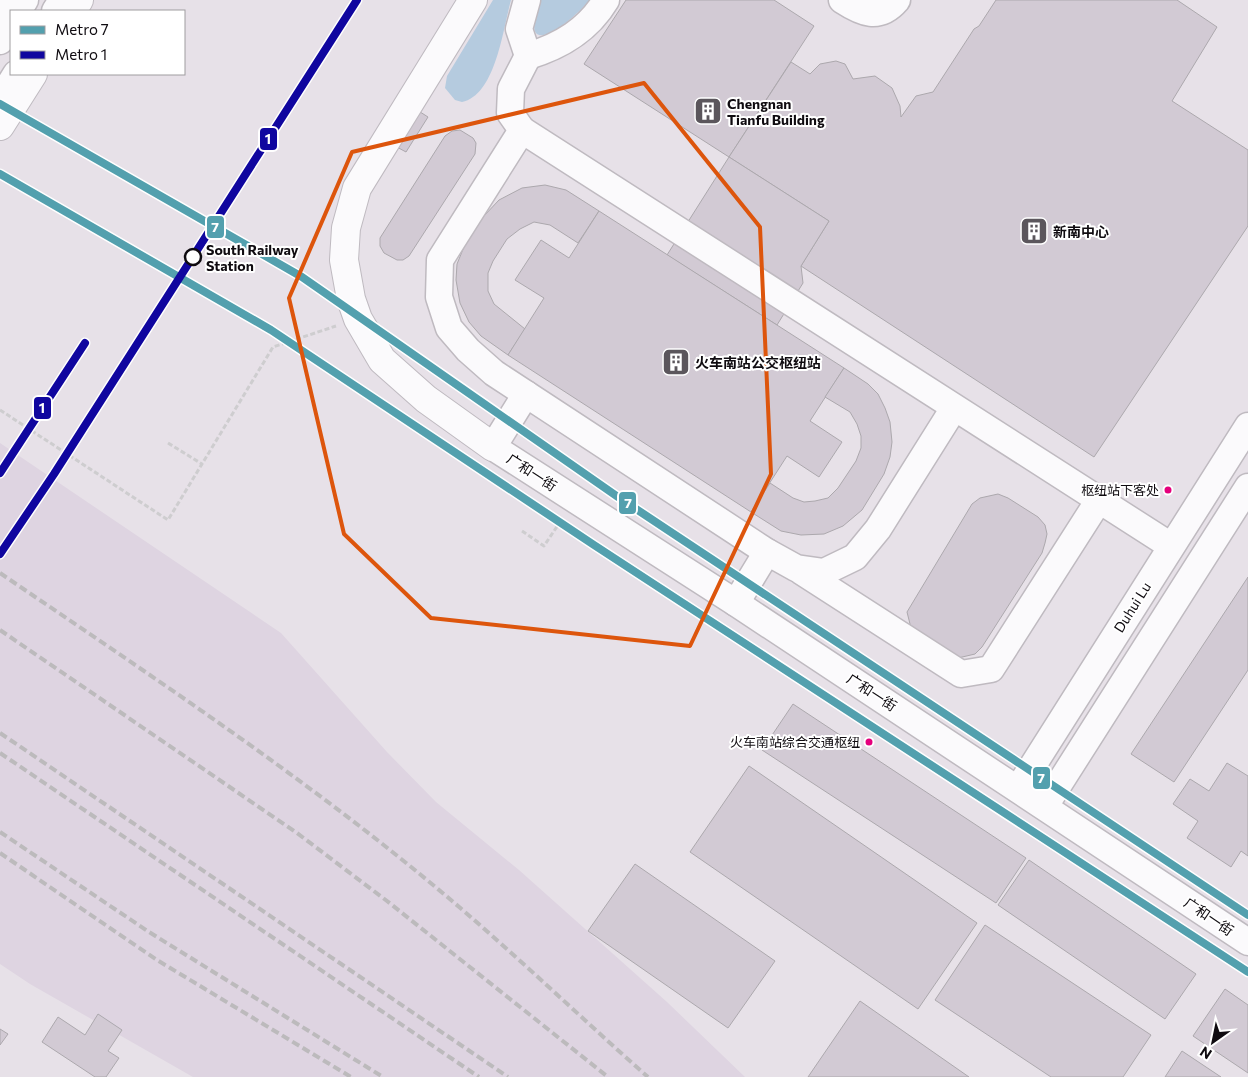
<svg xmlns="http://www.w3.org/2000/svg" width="1248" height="1077" font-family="Commissioner,'Noto Sans SC',sans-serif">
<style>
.built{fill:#ded4e1}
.water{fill:#b5cbdf}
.building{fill:#d2cad4;stroke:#aca8ad}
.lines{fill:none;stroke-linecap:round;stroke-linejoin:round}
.minor-casing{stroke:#bfbac0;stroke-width:29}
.major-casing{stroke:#bfbac0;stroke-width:30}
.path{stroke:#cecdcf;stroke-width:3;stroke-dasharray:5 2.5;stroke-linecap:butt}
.minor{stroke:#fbfafc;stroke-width:26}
.major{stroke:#fbfafc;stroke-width:28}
.rail{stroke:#bcbabc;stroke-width:4;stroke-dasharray:8 4;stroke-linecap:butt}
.metro-1-casing{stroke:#fff;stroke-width:11}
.metro-2-casing{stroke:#fff;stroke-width:11}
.metro-1{stroke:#53a0ae;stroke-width:8}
.metro-2{stroke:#10069f;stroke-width:8}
.marked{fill:none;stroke:#dd550c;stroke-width:4;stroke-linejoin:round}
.stop-dot{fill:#fff;stroke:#0f0b10;stroke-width:2.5}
.bus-dot{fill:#e5007d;stroke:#fff;stroke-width:2}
.labels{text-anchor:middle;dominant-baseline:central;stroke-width:4;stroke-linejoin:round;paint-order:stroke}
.bus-label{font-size:13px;fill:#0f0b10;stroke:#fff;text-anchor:end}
.poi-label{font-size:14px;font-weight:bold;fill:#0f0b10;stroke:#fff;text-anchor:start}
.stop-label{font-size:14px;font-weight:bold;fill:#0f0b10;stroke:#fff;text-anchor:start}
.street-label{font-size:14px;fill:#0f0b10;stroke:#fff}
.line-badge{stroke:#fff;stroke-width:2}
.badge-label{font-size:14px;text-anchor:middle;font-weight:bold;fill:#fff}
</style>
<rect width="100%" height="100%" fill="#e7e1e8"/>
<!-- built -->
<path class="built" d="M0,443L281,633L387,752L436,802L519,870L667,1002L745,1077H193L30,984L0,964Z"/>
<!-- water -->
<g class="water">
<path d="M493,0H511C503,28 496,95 462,102L455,100L445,88L447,76Z"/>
<path d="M540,0H590C571,22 516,67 540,0Z"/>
</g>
<!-- building -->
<g class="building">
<path d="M626,0H774L814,26L729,157L584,64Z"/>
<path d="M996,0H1177L1217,27L1172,101L1248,150V226L1094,457L801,266L829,221L729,157L791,62L810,74L820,64L836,61L845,64L853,79L875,76L892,88L900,106L901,117L916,96L933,92L974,29L979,26Z"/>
<path d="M417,110L428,117L406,152L395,146Z"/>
<path d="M460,130L473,138L476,143L475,154L409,256L403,260H397L384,253L380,246V238L445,136L452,131Z"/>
<path d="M729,157L829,221L801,266L803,283L777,325L667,255Z"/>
<path d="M545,185L566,190L599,211L578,243L550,225L534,222L520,229L507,239L493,261L488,273V291L494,304L525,329L508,355L481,336L469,322L460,303L456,280L457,264L466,242L483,217L499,200L522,188Z"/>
<path d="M599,211L844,368L810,421L842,442L819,477L787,456L751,512L508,355L544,298L515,280L541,240L569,258Z"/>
<path d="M844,368L868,384L878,394L885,408L890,422L892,442L890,457L884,474L862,510L843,526L824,534L801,535L781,531L751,512L770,483L793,498L804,502L815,501L828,498L838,488L856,461L861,448V436L857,424L850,412L825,397Z"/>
<path d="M998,494L1008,498L1038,517L1045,525L1047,534L1045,543L1042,553L982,647L975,654L958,658L911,628L907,612L972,504L980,498Z"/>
<path d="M1248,577V670L1174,782L1131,754Z"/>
<path d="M793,704L1026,858L996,903L762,750Z"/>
<path d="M1227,763L1248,776V856L1241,851L1231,867L1187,838L1198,821L1173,804L1190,779L1209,791Z"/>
<path d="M749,766L977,923L918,1009L690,852Z"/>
<path d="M1029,860L1196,974L1165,1019L998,905Z"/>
<path d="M635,864L775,961L728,1028L588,931Z"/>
<path d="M985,925L1151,1035L1123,1077H1051L935,1000Z"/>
<path d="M1225,989L1248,1005V1073L1193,1036Z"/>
<path d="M860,1001L969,1077H808Z"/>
<path d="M98,1014L122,1030L108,1051L119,1058L106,1077H95L42,1042L58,1017L85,1035Z"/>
<path d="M0,1029L8,1034L0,1045Z"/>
<path d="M1182,1051L1221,1077H1165Z"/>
</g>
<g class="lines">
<!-- minor casing -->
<g class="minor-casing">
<g id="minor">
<path d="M527,0L519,29L528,56C561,46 588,30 606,0"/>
<path d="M842,0C862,13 879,21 897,0"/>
<path d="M18,11L25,0"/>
<path d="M55,11L62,0"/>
<path d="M0,41L11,23"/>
<path d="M528,56L511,89L510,113L522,130L440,260L439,297L449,328L468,350L494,373L767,552L796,568L824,572L855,557L878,529L954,408"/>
<path d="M0,100L16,74"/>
<path d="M522,130L1171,546"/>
<path d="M526,394L493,447L736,603L1248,942"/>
<path d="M801,571L961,674L991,669L1099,500"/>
<path d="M736,603L767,552"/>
<path d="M1018,789L1248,426"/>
<path d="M1045,806L1248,487"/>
</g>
</g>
<!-- major casing -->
<g class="major-casing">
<g id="major">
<path d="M473,0L357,188L346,228L344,260L351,299L358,319L382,360L426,399L493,447"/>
<path d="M0,5L3,0"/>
<path d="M72,11L79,0"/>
<path d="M0,126L33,74"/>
</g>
</g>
<!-- path -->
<g class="path">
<path d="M0,410L168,520L273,347L336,326"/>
<path d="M168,443L202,464"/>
<path d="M522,531L544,546L562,519"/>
</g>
<!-- minor -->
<use href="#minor" class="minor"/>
<!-- major -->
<use href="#major" class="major"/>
<!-- rail -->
<g class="rail">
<path d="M0,573C151,676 305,777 445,895C515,954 580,1017 648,1077"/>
<path d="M0,630L297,833L387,901L608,1077"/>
<path d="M0,733L508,1077"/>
<path d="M0,753L479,1077"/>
<path d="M0,832L149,932L383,1077"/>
<path d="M0,853L157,960L351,1077"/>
</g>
<!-- metro-1 casing -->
<g class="metro-1-casing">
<g id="metro-1">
<path d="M0,104L302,277L618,497L1248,915"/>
<path d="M0,174L271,330L594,545L1248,972"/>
</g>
</g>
<!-- metro-2 casing -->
<g class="metro-2-casing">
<g id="metro-2">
<path d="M0,473L85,343"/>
<path d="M0,554L54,474L357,0"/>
</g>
</g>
<!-- metro-1 -->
<use href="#metro-1" class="metro-1"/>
<!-- metro-2 -->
<use href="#metro-2" class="metro-2"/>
</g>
<!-- marked area -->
<path class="marked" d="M644,83L760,227L771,474L690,646L431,618L344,534L289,298L352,152Z"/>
<!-- icons -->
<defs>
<g id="building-square" transform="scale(1.4375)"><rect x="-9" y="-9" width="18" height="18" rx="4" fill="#5b565c" stroke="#fff"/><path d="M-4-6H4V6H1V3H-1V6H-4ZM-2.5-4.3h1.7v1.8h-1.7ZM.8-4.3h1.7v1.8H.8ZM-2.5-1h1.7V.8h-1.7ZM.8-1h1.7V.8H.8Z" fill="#fff"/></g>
</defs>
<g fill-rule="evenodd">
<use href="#building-square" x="708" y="111"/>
<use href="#building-square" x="1034" y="231"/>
<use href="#building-square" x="676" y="362"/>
</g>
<!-- markers -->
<circle class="stop-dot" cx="193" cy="257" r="8"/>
<g class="bus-dot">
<circle cx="1168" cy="490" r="4.5"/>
<circle cx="869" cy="742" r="4.5"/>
</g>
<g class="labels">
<!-- bus labels -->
<g class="bus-label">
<text x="1159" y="490">枢纽站下客处</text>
<text x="860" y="742">火车南站综合交通枢纽</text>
</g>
<!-- poi labels -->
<g class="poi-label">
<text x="727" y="103">Chengnan<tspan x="727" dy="16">Tianfu Building</tspan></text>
<text x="1053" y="231">新南中心</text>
<text x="695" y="362">火车南站公交枢纽站</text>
</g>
<!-- stop labels -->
<g class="stop-label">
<text x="206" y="249">South Railway<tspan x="206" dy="16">Station</tspan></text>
</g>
<!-- street labels -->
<g class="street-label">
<text transform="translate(532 472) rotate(33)">广和一街</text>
<text transform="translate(1132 607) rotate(-58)">Duhui Lu</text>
<text transform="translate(872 692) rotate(33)">广和一街</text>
<text transform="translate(1209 916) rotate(34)">广和一街</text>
</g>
</g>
<g class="line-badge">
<rect x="259" y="127" width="19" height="24" rx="5" fill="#10069f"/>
<rect x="206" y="215" width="19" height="24" rx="5" fill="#53a0ae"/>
<rect x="33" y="396" width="19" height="24" rx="5" fill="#10069f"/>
<rect x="618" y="491" width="19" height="24" rx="5" fill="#53a0ae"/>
<rect x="1032" y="766" width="19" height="24" rx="5" fill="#53a0ae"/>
</g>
<g class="badge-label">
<text x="268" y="144">1</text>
<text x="215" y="232">7</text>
<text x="42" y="413">1</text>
<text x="628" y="508">7</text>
<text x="1041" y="783">7</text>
</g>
<!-- legend -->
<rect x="10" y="10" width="175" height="65" fill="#ffffff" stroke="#9f9d9f"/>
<rect x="20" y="26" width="25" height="8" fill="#53a0ae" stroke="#9f9d9f"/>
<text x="55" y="35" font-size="15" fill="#0f0b10">Metro 7</text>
<rect x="20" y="51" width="25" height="8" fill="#10069f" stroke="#9f9d9f"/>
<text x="55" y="60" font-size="15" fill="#0f0b10">Metro 1</text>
<!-- north arrow -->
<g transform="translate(1213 1042) rotate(213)" stroke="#ffffff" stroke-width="4" paint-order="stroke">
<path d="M0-4L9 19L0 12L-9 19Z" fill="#0f0b10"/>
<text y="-8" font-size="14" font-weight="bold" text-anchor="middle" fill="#0f0b10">N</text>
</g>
</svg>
